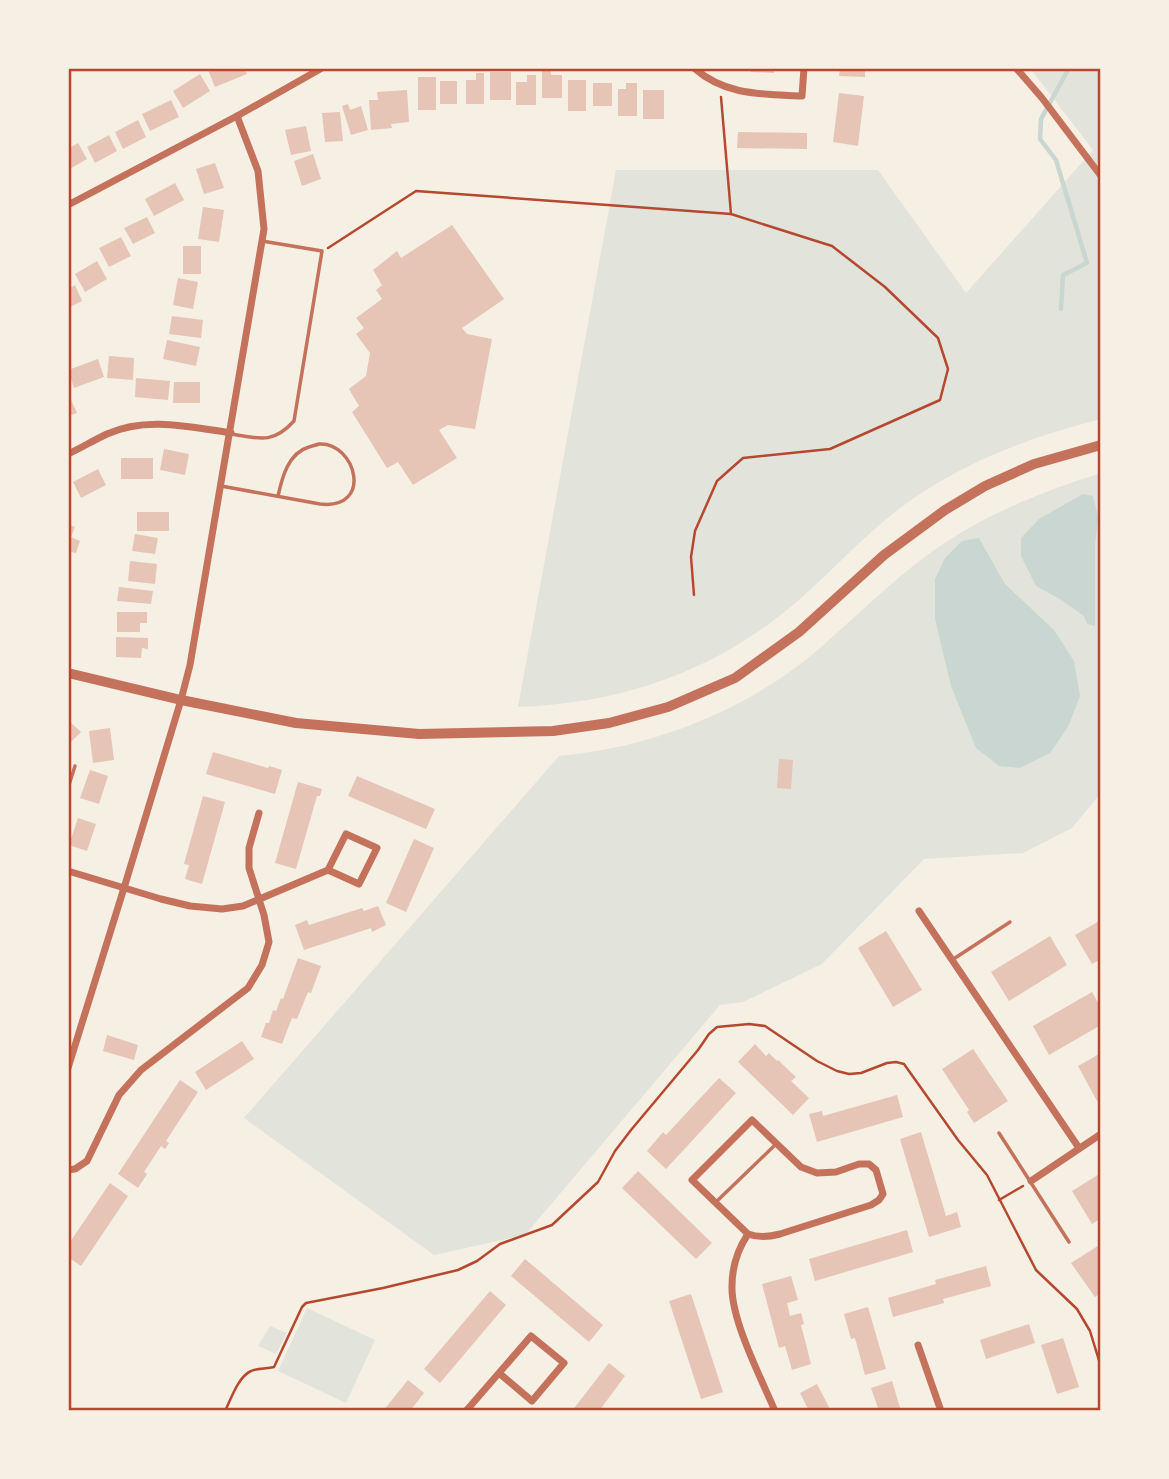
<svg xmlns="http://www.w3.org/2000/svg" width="1169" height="1479" font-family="'DejaVu Sans',sans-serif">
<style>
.green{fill:#e2e4dc}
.water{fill:#c9d6d2}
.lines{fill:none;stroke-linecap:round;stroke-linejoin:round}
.stream{stroke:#c9d6d2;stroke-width:4.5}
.building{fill:#e6c5b7}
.path{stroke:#b5482f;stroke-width:2.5}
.service{stroke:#c5725c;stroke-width:3.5}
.minor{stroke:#c5725c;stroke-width:7}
.tertiary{stroke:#c5725c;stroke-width:10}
.neatline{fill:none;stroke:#b5482f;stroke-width:2.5}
</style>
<rect width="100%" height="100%" fill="#f6efe4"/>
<!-- green -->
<g class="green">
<path d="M1030,68H1101V419C1033,436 964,462 907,503C868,531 836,567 800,599C719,670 625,703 518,707L616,170H878L966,293L1093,150Z"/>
<path d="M1101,473V793L1072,828L1023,853L924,859L822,964L743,1002L720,1005L525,1235L434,1255L244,1118L559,756C648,748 738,714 808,658C850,623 888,583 933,551C985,514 1041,492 1101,473Z"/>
<path d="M307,1308L375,1340L346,1403L278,1371Z"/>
<path d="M270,1326L287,1333L276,1354L258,1346Z"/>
</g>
<!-- water -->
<g class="water">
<path d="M1083,494L1093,496L1098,517L1095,545V626L1087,624L1084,616L1060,599L1036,586L1021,556V538L1039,519Z"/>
<path d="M979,538L1005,584L1054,630L1074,661L1080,696L1068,727L1050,753L1020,768L999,766L976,748L951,686L935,619V579L945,558L962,541Z"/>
</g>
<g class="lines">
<!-- stream -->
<path class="stream" d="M1061,309L1063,275L1087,263L1056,160L1040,139L1041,119L1069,68"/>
</g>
<!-- building -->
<g class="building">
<path d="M213,68H244L247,74L215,87L208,70Z"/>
<path d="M751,68H775L774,73L751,72Z"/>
<path d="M840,68H865V77L839,76Z"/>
<path d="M542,71H551V75H562V98H542Z"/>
<rect x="490" y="72" width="21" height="28"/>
<path d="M476,73H484V104H466V80H476Z"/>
<path d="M200,74L210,91L183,108L173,91Z"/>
<path d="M527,75H536V105H516V82H527Z"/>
<rect x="418" y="77" width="18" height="33"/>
<rect x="568" y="80" width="18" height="31"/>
<rect x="440" y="81" width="17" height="23"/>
<rect x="593" y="83" width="19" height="23"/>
<path d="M626,83H637V116H618V89H626Z"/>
<path d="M407,90L409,122L391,124L392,128L371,130L369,100H378L377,92Z"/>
<rect x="643" y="90" width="21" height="29"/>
<path d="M839,93L864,96L858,146L833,142Z"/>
<path d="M171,100L179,117L150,131L142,114Z"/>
<path d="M348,104L350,110L361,106L368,130L351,135L342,106Z"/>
<path d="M340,112L343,141L325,142L322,113Z"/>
<path d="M138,120L146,137L123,149L115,132Z"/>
<path d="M306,126L311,151L291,155L285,130Z"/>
<path d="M738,132L807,133V149L737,148Z"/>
<path d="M109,135L117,151L95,163L87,147Z"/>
<path d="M78,143L87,159L68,170V149Z"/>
<path d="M313,154L321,179L302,186L294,161Z"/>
<path d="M215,163L224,188L204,194L196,169Z"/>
<path d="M175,183L184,200L154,216L145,199Z"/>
<path d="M203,207L224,210L219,242L198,239Z"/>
<path d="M147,217L155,233L133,244L124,228Z"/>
<path d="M452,225L504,299L462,328L467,334L492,339L475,429L448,425L439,430L457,458L413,485L398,462L387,468L352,412L359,406L349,389L366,376L370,353L356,334L364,328L356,318L382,299L376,290L382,285L373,270L397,251L401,258Z"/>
<path d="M121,237L131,256L109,267L99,248Z"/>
<rect x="183" y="246" width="18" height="28"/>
<path d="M97,261L107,279L85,292L75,274Z"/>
<path d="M178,278L198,282L193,309L173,305Z"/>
<path d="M75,285L82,301L68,308V289Z"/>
<path d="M172,316L203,320L201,338L169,334Z"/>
<path d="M167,340L200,347L196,366L163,359Z"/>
<path d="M109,356L134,358L133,380L107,378Z"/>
<path d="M98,359L104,377L74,388L68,370Z"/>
<path d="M136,378L170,381L168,400L135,397Z"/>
<path d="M174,382H200V403H173Z"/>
<path d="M68,393L77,413L68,416Z"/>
<path d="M164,449L189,454L185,475L160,470Z"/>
<rect x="121" y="458" width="32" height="21"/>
<path d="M98,469L106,485L81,498L73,482Z"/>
<rect x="137" y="512" width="32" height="19"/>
<path d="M68,524L75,527L71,537L80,541L76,553L68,551Z"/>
<path d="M135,534L158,538L155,554L132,551Z"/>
<path d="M130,561L157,564L155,584L128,581Z"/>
<path d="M119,587L153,591L151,604L117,601Z"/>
<path d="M117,612H147V623H140V632H117Z"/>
<path d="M116,637L148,638V649L142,648L141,658L116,657Z"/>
<path d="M68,720L81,732L68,745Z"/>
<path d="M110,728L114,760L93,763L89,731Z"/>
<path d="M213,752L268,768L269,766L282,770L275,794L206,774Z"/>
<path d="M779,759L793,760L791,789L777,788Z"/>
<path d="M90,770L108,776L99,804L80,798Z"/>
<path d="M357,776L435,809L426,829L348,796Z"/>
<path d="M298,782L322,789L320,796H317L296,869L275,863Z"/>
<path d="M203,796L225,802L202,884L185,879L189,865L184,864Z"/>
<path d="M78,818L96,824L87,851L69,845Z"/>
<path d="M414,839L434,848L406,912L386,903Z"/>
<path d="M378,906L386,925L372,932L371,928L304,950L295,925L307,920L309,925L362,908L364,911Z"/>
<path d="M1101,920V959L1092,964L1075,935Z"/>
<path d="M886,931L922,990L893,1007L858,948Z"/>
<path d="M1050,936L1067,965L1009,1001L991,972Z"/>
<path d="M298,958L321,966L311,993L308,992L297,1019L292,1018L282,1044L261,1037L266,1023H269L273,1010L276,1011L281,998L283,999Z"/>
<path d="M1092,992L1101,1008V1025L1049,1055L1033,1026Z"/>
<path d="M107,1035L138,1045L134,1060L103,1051Z"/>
<path d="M242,1041L254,1059L206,1090L195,1072Z"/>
<path d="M755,1044L766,1056L769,1053L777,1061L778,1060L796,1077L791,1081L809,1098L793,1115L738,1062Z"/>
<path d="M973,1049L1008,1101L974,1123L967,1112L969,1110L942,1069Z"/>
<path d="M1101,1053V1099L1097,1101L1078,1066Z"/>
<path d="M719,1078L736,1093L666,1169L647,1151L663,1132L666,1135Z"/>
<path d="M180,1080L198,1092L166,1141L169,1143L165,1149L161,1146L144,1172L147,1174L138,1188L118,1174Z"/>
<path d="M897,1095L903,1117L817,1142L809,1114L822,1111L823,1116Z"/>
<path d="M921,1132L946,1216L957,1212L961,1227L929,1237L900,1139Z"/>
<path d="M638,1171L712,1243L696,1259L622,1188Z"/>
<path d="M1101,1173V1218L1092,1224L1072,1191Z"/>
<path d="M110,1183L128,1196L81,1266L68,1257V1245Z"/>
<path d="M907,1230L913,1252L815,1281L809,1259Z"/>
<path d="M1101,1244V1293L1095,1297L1071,1263Z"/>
<path d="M525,1259L603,1325L589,1342L511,1276Z"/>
<path d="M986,1266L991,1286L943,1299L944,1303L893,1317L888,1298L936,1284L935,1280Z"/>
<path d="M791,1276L798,1300L787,1303L790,1316L801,1313L804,1324L801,1325L811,1364L792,1370L785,1346L779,1348L762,1284Z"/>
<path d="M490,1291L506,1305L440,1383L424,1369Z"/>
<path d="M691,1294L723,1392L701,1399L669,1301Z"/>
<path d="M868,1307L886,1369L865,1375L855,1338L851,1339L844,1314Z"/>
<path d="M1029,1324L1035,1343L986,1359L980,1340Z"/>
<path d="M1063,1338L1079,1387L1057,1394L1041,1345Z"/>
<path d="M609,1363L625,1376L599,1411H572Z"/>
<path d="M408,1380L424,1393L410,1411H383Z"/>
<path d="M892,1381L901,1411H879L871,1388Z"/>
<path d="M817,1384L829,1407V1411H809L800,1393Z"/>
</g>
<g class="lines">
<!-- path -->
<g class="path">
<path d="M328,248L416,191L731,214"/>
<path d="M694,595L691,557L695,531L717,481L743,458L830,449L940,400L948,369L938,338L885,287L832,246L731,214L721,97"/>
<path d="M999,1200L1023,1186"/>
<path d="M225,1411C231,1399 238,1377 251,1371C257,1368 266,1369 274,1367L302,1307L306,1303L383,1288L458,1270L477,1261L500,1244L552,1225L598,1182L615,1151L631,1130L698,1050L709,1034L717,1027L749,1024L765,1026L817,1061L837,1071L849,1074L861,1073L887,1063L896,1062L904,1064L958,1140L987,1175L1036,1270L1077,1309L1090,1331L1101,1367"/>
</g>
<!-- service -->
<g class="service">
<path d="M231,434C260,439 273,444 294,421L322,251L262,241"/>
<path d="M221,486L320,504C374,510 356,442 319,444C316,445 312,446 309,447C288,453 282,478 278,496"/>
<path d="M68,788L75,766"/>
<path d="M952,960L1010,922"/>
<path d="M999,1133L1069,1242"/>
<path d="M716,1202L775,1145"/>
</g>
<!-- minor -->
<g class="minor">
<path d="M694,68C726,96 762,94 802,96L804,68"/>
<path d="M1016,68L1042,98L1101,176"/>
<path d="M68,205L237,116L322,68"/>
<path d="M68,454C81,448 94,440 107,434C146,416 190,427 231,433"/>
<path d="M68,871L161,899L190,906L222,909L243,906L328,870L346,834L377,848L359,884L328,870"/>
<path d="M919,911L1079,1148"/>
<path d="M68,1068L124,888L181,700L190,665L264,229L258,171L237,116"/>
<path d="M752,1120L801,1167L817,1173L836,1172L859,1164H869L876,1170L883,1194L879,1200L871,1205L780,1234C769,1237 759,1238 748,1234L692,1180Z"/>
<path d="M68,1170L75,1169L87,1161L119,1095L141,1070L248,988L262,965L269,942L264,915L249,868V848L259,813"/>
<path d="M1031,1181L1101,1134"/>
<path d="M748,1234C738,1249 732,1267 732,1286C731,1320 761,1378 775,1411"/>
<path d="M918,1345L941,1411"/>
<path d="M466,1411L531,1336L564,1363L532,1401L499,1373"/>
</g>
<!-- tertiary -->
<path class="tertiary" d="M68,673L181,700L296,723L419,734L553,731L609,723L668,707L735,678L799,632L884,555L945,510L985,486L1034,464L1101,445"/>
</g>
<!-- border -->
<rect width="1169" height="1479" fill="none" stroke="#f6efe4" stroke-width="140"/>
<rect x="70" y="70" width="1029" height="1339" class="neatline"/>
</svg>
